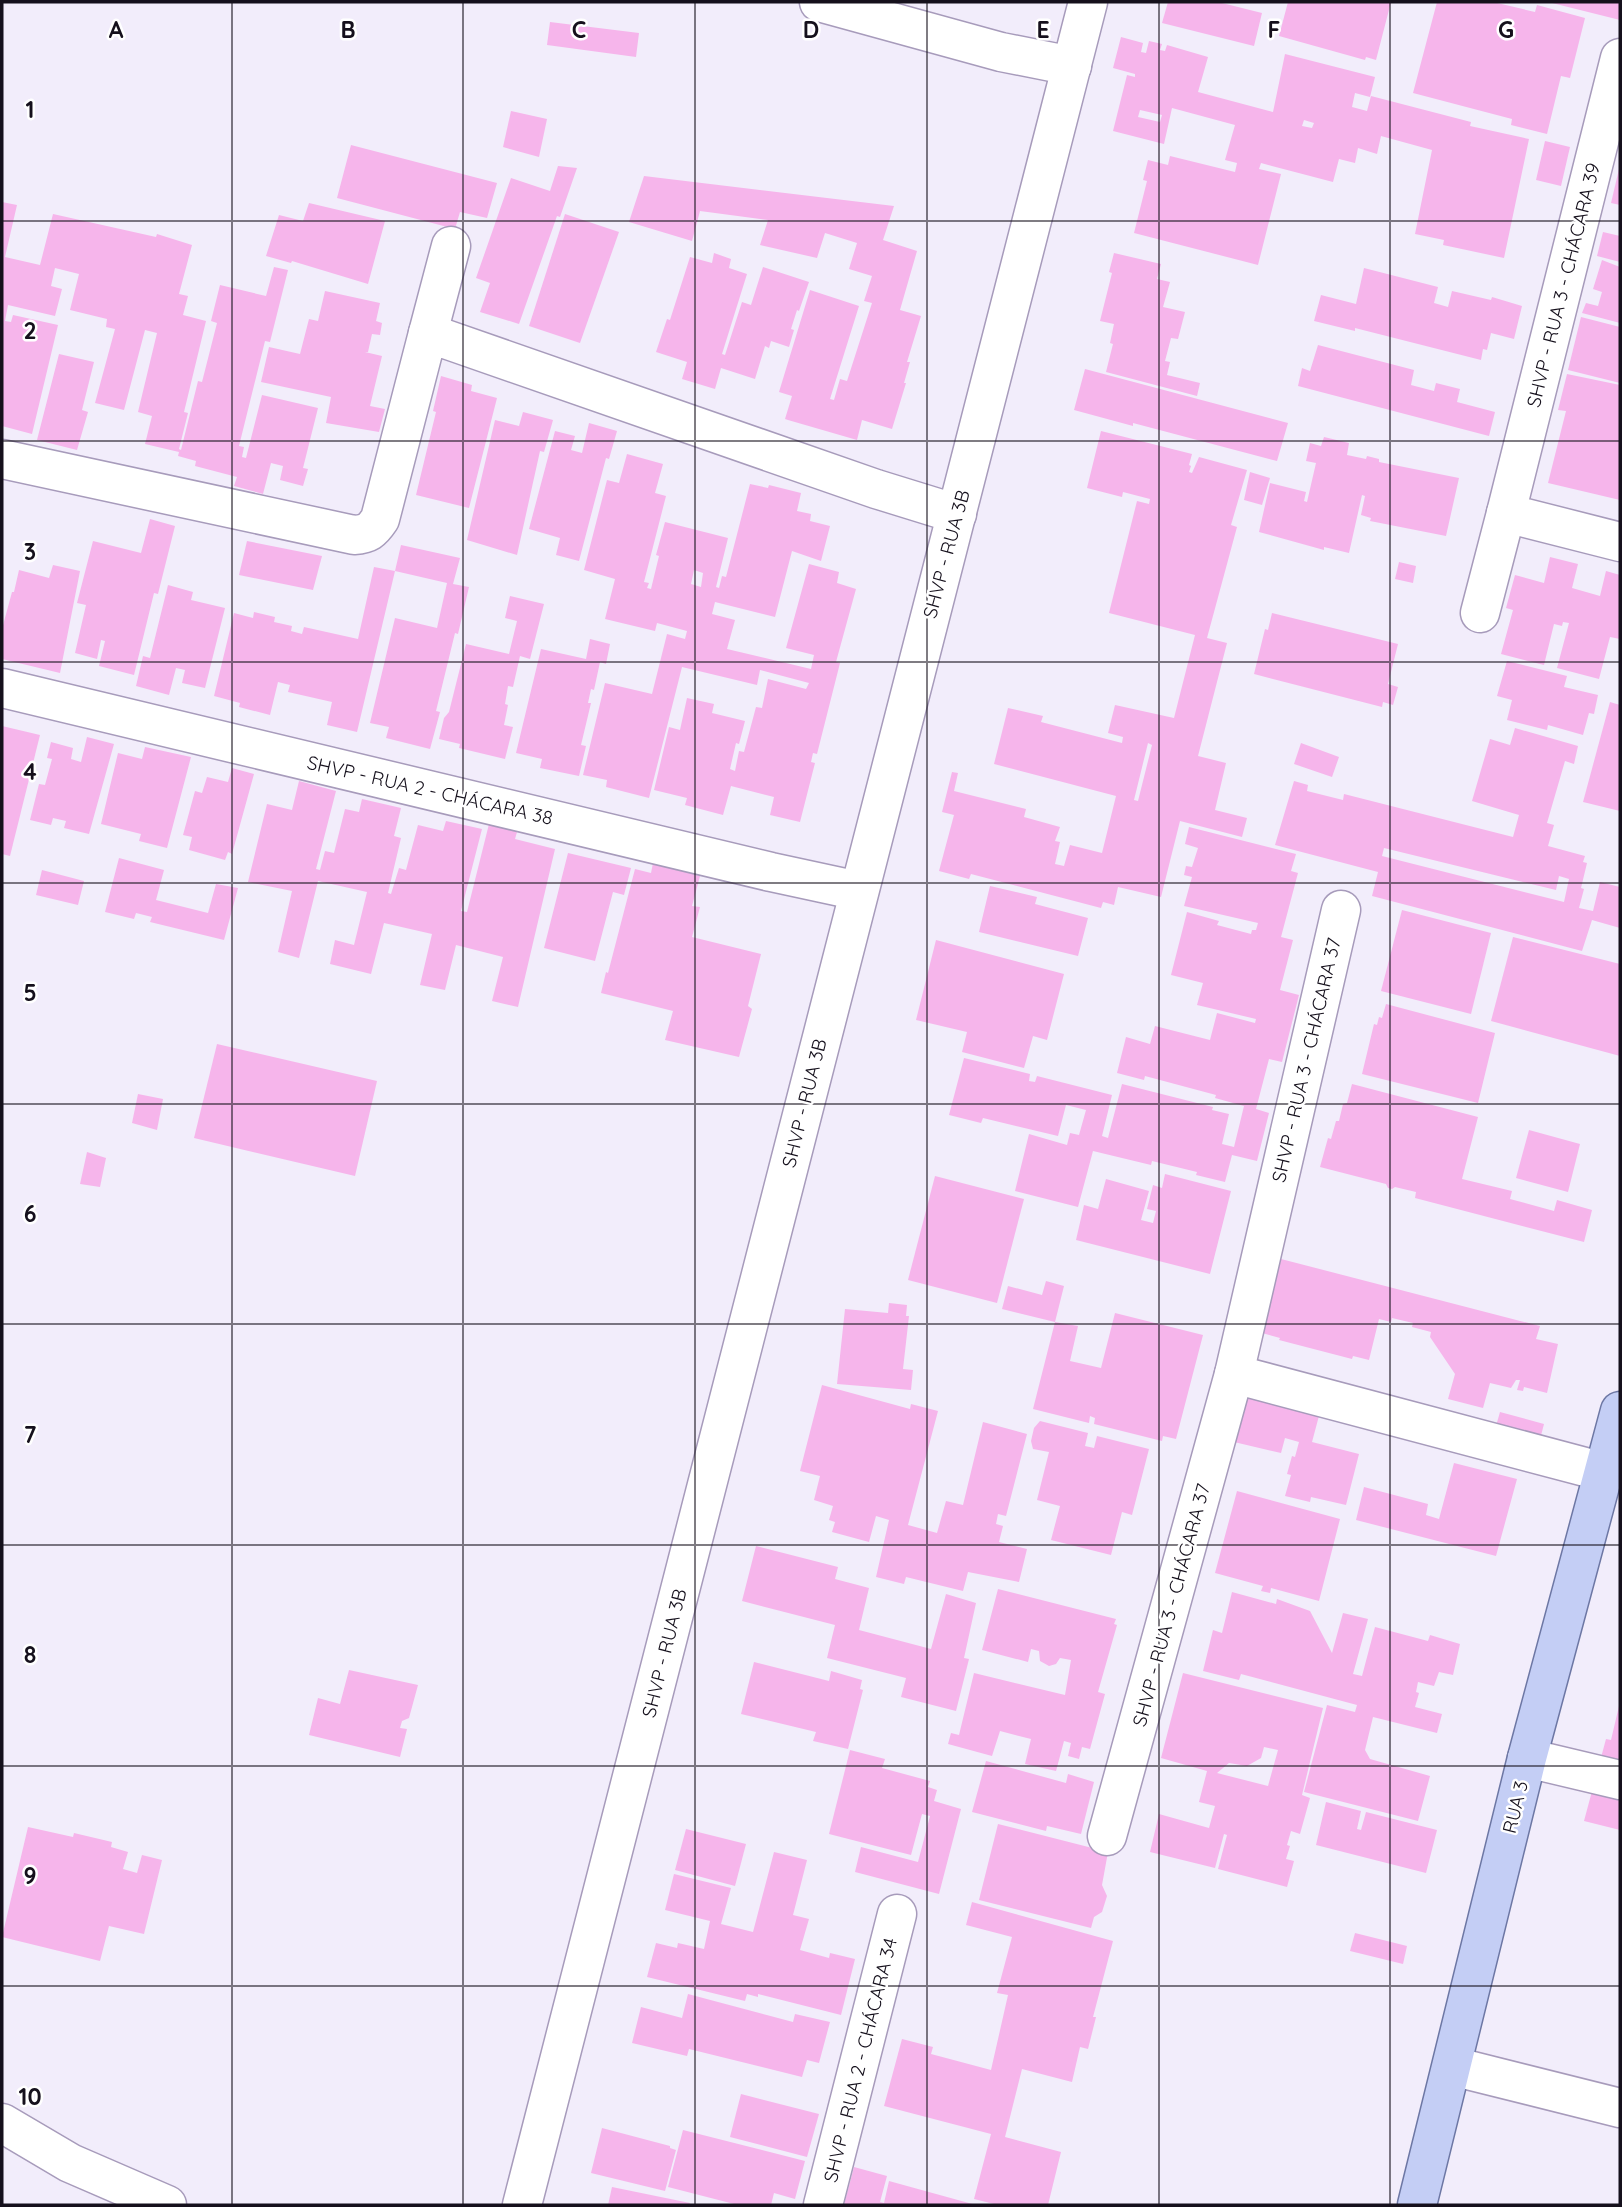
<svg xmlns="http://www.w3.org/2000/svg" width="1622" height="2207" font-family="Quicksand,sans-serif">
<style>
.building{fill:#f6b5eb;fill-rule:evenodd}
.lines{fill:none;stroke-linecap:round;stroke-linejoin:round}
.minor-casing{stroke:#a79bbb;stroke-width:41}
.major-casing{stroke:#6d77a4;stroke-width:41}
.minor{stroke:#fff;stroke-width:38}
.major{stroke:#c4cef5;stroke-width:38}
.grid{fill:none;stroke:#15101c;stroke-width:2;stroke-opacity:0.55}
.labels{text-anchor:middle;dominant-baseline:central;stroke-width:5;stroke-linejoin:round;paint-order:stroke}
.street-label{font-size:19px;fill:#15101c;stroke:#fff}
.grid-label{font-size:23px;text-anchor:middle;font-weight:bold;fill:#15101c;stroke:#fff;stroke-width:5;stroke-linejoin:round;paint-order:stroke}
</style>
<rect width="100%" height="100%" fill="#f2edfb"/>
<!-- building -->
<g class="building">
<path d="M1168,2H1218L1262,13L1254,46L1162,23Z"/>
<path d="M1288,2H1391L1376,60L1366,57L1365,60L1279,36Z"/>
<path d="M1437,2H1493L1535,12L1537,5L1585,18L1570,78L1561,76L1547,134L1511,125L1512,119L1413,93Z"/>
<path d="M1552,2H1620V20L1552,3Z"/>
<path d="M550,22L639,33L636,57L547,45Z"/>
<path d="M1121,37L1143,43L1141,52L1146,53L1149,41L1162,44L1160,50L1165,51L1167,45L1208,57L1198,92L1273,112L1285,54L1375,77L1370,97L1355,93L1352,107L1367,111L1371,96L1471,122L1470,126L1529,139L1504,258L1443,245L1444,240L1415,234L1432,150L1381,136L1377,154L1358,148L1355,163L1339,159L1333,182L1261,163L1259,169L1281,174L1258,265L1134,233L1147,181L1143,180L1148,160L1168,165L1170,156L1235,172L1237,163L1225,160L1235,125L1172,108L1164,144L1113,131L1127,75L1135,77V74L1113,68ZM1140,110L1162,115L1160,122L1138,117ZM1304,120L1314,123L1312,128L1302,126Z"/>
<path d="M511,111L547,119L539,157L503,147Z"/>
<path d="M1545,141L1570,147L1561,186L1536,180Z"/>
<path d="M351,145L497,183L487,218L460,212L455,229L337,198Z"/>
<path d="M558,166L577,168L560,217L557,216L519,324L480,312L490,283L476,278L511,178L550,191Z"/>
<path d="M1619,169H1620V205L1611,203Z"/>
<path d="M644,176L894,206L883,240L917,251L900,310L921,316L907,362H910L904,383H906L892,429L862,420L857,440L788,420L785,419L792,396L779,392L810,290L859,306L830,399L834,400L840,379L847,381L872,303L864,301L872,276L849,269L857,243L825,233L817,258L760,245L768,220L700,211L692,241L629,222Z"/>
<path d="M2,202L17,205L5,257L40,265L53,214L156,237L157,234L192,245L179,294L188,296L183,315L206,321L184,412L188,413L179,449L181,450L198,381L202,382L217,323L211,321L220,285L266,296L274,267L288,270L270,342L265,341L239,446L244,447L242,457L246,458L262,395L318,408L303,468L308,469L303,486L280,480L283,466L271,463L263,494L234,486L237,477L195,466L196,461L178,456L179,452L145,444L152,416L138,412L157,333L145,330L124,410L95,403L115,329L106,327L107,319L70,310L79,274L55,268L51,286L62,289L55,316L8,305L5,321L11,322L13,315L58,325L32,434L2,426Z"/>
<path d="M309,203L385,221L368,284L292,261L291,263L266,256L279,215L303,221Z"/>
<path d="M565,214L619,232L580,343L529,326Z"/>
<path d="M1603,232L1620,236V262L1597,256Z"/>
<path d="M714,253L731,259L729,268L747,274L722,354L725,355L742,302L751,305L763,267L809,282L799,311L797,310L791,329L794,330L789,347L771,341L769,348L765,346L755,379L721,368L715,389L682,379L687,362L656,352L667,319L670,320L690,257L712,263Z"/>
<path d="M1114,253L1161,264L1157,279L1170,282L1163,307L1185,312L1178,339L1171,338L1165,361L1170,362L1167,375L1200,383L1197,396L1106,372L1113,344L1110,343L1114,324L1100,321L1112,273L1109,272Z"/>
<path d="M1602,260L1620,267V323L1582,313L1586,303L1598,306L1602,292L1593,289Z"/>
<path d="M1364,268L1438,287L1434,303L1448,307L1452,291L1491,300L1492,297L1522,306L1514,339L1491,333L1487,350L1483,349L1481,360L1355,328V331L1314,321L1321,295L1356,304Z"/>
<path d="M325,291L380,303L376,321L382,323L380,335L372,334L368,352H365L382,356L370,406L385,409L379,432L326,423L331,397L261,382L269,347L300,354L309,319L318,321Z"/>
<path d="M1581,317L1620,327V383L1568,370Z"/>
<path d="M1318,345L1414,370L1411,385L1434,391L1436,383L1460,389L1457,402L1495,412L1489,436L1298,386L1302,368L1310,371Z"/>
<path d="M59,354L94,362L82,410L88,412L77,450L37,440Z"/>
<path d="M1085,369L1288,423L1277,461L1133,423V426L1074,410Z"/>
<path d="M1567,374L1620,385V500L1548,483L1566,411L1558,410Z"/>
<path d="M441,376L472,385L471,391L497,398L469,508L416,495L436,412L433,411Z"/>
<path d="M523,412L553,420L544,452L540,451L517,555L467,540L495,420L519,426Z"/>
<path d="M589,423L617,431L609,459L606,458L579,561L556,555L560,538L529,529L555,431L575,436L571,450L582,453Z"/>
<path d="M1101,431L1192,454L1189,465L1191,466L1189,472L1192,473L1199,457L1247,470L1231,525L1237,527L1207,638L1227,643L1198,756L1226,763L1215,810L1247,818L1242,837L1180,821L1161,897L1118,887L1114,905L1103,902L1101,908L971,874L969,879L939,871L954,815L942,812L952,772L958,773L954,791L1026,809L1024,817L1060,827L1055,841L1060,842L1055,864L1064,866L1070,845L1102,853L1116,796L994,764L1008,708L1043,716L1041,722L1122,743L1123,737L1108,733L1115,705L1174,718L1195,635L1109,613L1137,501L1149,504L1150,499L1123,492L1122,497L1087,488ZM1148,743L1152,745L1138,801L1134,800Z"/>
<path d="M1324,437L1349,443L1347,455L1366,459L1367,456L1379,459V462L1459,478L1446,536L1370,521L1371,518L1361,515L1365,496L1362,495L1349,553L1324,547V550L1259,532L1270,483L1306,492L1304,501L1307,502L1316,463L1306,461L1310,443L1321,446Z"/>
<path d="M627,454L663,464L655,493L666,496L644,582L649,583L647,588L651,589L659,556L656,555L665,522L728,538L716,587L719,588L722,576L726,577L750,484L768,488L769,485L801,493L797,511L811,514L810,521L830,526L821,561L792,551L775,617L715,602L712,614L735,620L727,649L811,669L814,655L786,648L809,564L839,572L837,583L856,589L836,662L840,663L817,754L813,753L811,762L815,763L800,822L770,815L774,797L731,786L723,815L685,805L687,798L654,790L669,727L680,730L687,698L714,704L712,713L745,721L739,744L736,743L730,769L735,771L739,751L744,752L756,707L762,708L768,679L806,689L809,683L760,670L757,685L682,667L649,798L606,787L607,780L583,775L605,683L652,694L667,634L685,639L687,631L657,623L655,631L605,619L615,579L584,570L607,480L619,483ZM694,570L703,573L701,587L691,584Z"/>
<path d="M1250,472L1270,478L1262,505L1244,500Z"/>
<path d="M150,519L175,526L158,594L154,593L134,675L99,666L105,641L101,640L97,659L75,653L86,605L77,603L93,541L141,553Z"/>
<path d="M247,541L322,556L313,590L239,575Z"/>
<path d="M401,545L460,558L453,584L469,587L458,634L455,633L436,711L440,712L430,749L386,738L389,727L370,723L395,618L437,628L447,583L395,571Z"/>
<path d="M1550,557L1578,564L1572,588L1600,596L1606,571L1620,575V639L1610,637L1599,679L1557,668L1569,623L1563,622L1562,626L1554,624L1544,665L1501,654L1513,610L1506,608L1515,575L1544,583Z"/>
<path d="M1399,562L1416,566L1413,583L1395,579Z"/>
<path d="M53,565L80,571L60,673L2,659V629L12,592H14L19,570L49,578Z"/>
<path d="M374,567L395,571L357,732L327,725L332,702L288,692L290,685L278,682L270,715L239,707L240,703L214,696L234,613L253,618L254,612L275,617L274,622L292,626L291,631L302,634L304,627L358,639Z"/>
<path d="M168,585L193,592L191,600L225,608L205,688L182,683L185,670L176,668L169,695L136,686L143,656L150,658Z"/>
<path d="M510,596L544,604L530,659L520,656L513,687L508,686L505,704L508,705L504,725L513,727L505,759L459,748L460,744L439,739L444,718L449,712L466,644L509,654L517,621L505,618Z"/>
<path d="M1272,613L1398,644L1388,684L1398,687L1393,705L1383,702L1382,707L1254,674L1265,629L1268,630Z"/>
<path d="M590,639L610,644L606,664L600,662L594,690L591,689L588,703H591L581,745L586,746L579,776L540,768L542,759L516,753L541,649L586,659Z"/>
<path d="M1507,661L1567,676L1564,687L1598,695L1594,714L1589,713L1583,735L1548,725L1547,730L1507,720L1512,700L1497,696Z"/>
<path d="M1610,702L1620,705V811L1583,802Z"/>
<path d="M2,726L40,735L10,856L2,854Z"/>
<path d="M1515,728L1578,746L1574,764L1565,761L1547,823L1554,825L1548,846L1585,856L1583,862L1587,863L1581,888L1584,889L1579,908L1593,911L1600,882L1620,887V928L1592,920L1582,951L1372,896L1378,872L1275,845L1294,781L1308,785L1307,791L1343,800L1344,794L1513,837L1519,815L1472,801L1490,739L1510,745ZM1384,848L1556,890L1559,876L1569,879L1564,902L1382,856Z"/>
<path d="M87,737L114,744L89,834L64,828L66,821L53,818L51,825L30,820L39,784L45,785L52,759L47,758L51,742L73,748L71,759L81,762Z"/>
<path d="M1301,743L1339,757L1332,777L1294,764Z"/>
<path d="M145,747L191,757L167,848L139,841L141,834L101,824L118,753L142,759Z"/>
<path d="M232,768L254,774L232,854L228,852L225,860L189,850L192,837L183,835L195,791L202,793L207,777L228,782Z"/>
<path d="M299,781L336,791L316,869L320,870L325,851L334,853L345,809L359,812L362,799L401,808L394,836L401,838L388,893L391,894L399,868L406,870L418,825L443,831L446,821L482,829L461,911L467,912L489,824L517,832L515,839L555,849L518,1007L492,1001L503,957L456,945L445,990L420,985L432,934L384,923L371,974L330,964L335,940L354,945L367,892L318,881L299,958L278,952L292,891L248,882L267,804L292,810Z"/>
<path d="M1189,827L1296,854L1291,871L1298,873L1281,937L1293,940L1280,990L1299,995L1282,1062L1269,1059L1256,1109L1269,1113L1257,1161L1232,1155L1225,1182L1196,1175L1197,1172L1152,1161L1151,1165L1093,1151L1078,1207L1015,1191L1029,1134L1067,1145L1070,1133L1079,1135L1086,1110L1066,1105L1058,1136L983,1118L981,1123L949,1115L964,1058L1030,1074L1029,1081L1035,1082L1037,1076L1112,1095L1102,1136L1108,1138L1122,1084L1213,1107L1212,1110L1229,1114L1222,1144L1234,1147L1244,1106L1215,1098L1216,1095L1145,1076L1144,1080L1117,1073L1126,1037L1150,1044L1155,1026L1210,1040L1217,1013L1255,1023L1256,1019L1197,1005L1203,983L1171,975L1187,912L1219,921L1217,925L1251,934L1252,930H1256L1258,923L1184,906L1192,877L1184,875L1186,866L1192,867L1198,848L1185,844Z"/>
<path d="M568,853L631,868L624,895L613,892L595,961L544,948Z"/>
<path d="M119,858L164,870L156,900L208,913L216,884L238,888L224,940L150,922L152,917L136,913L134,919L105,912Z"/>
<path d="M653,863L700,876L692,906L700,907L692,937L761,954L748,1006L752,1009L739,1057L665,1040L673,1011L601,993L606,972L608,973L635,869L651,873Z"/>
<path d="M42,870L84,881L78,905L36,895Z"/>
<path d="M990,886L1037,897L1035,904L1088,918L1078,956L979,932Z"/>
<path d="M1402,910L1491,933L1471,1014L1381,991Z"/>
<path d="M1513,937L1620,964V1056L1491,1021Z"/>
<path d="M936,940L1064,974L1047,1040L1033,1036L1024,1068L962,1052L967,1032L916,1020Z"/>
<path d="M1386,1004L1495,1033L1478,1103L1362,1074L1374,1024L1377,1025L1379,1017L1382,1018Z"/>
<path d="M217,1044L377,1081L355,1176L194,1138Z"/>
<path d="M1352,1084L1478,1117L1462,1179L1512,1191L1510,1199L1554,1211L1557,1200L1592,1210L1584,1242L1415,1198L1416,1192L1395,1187L1392,1189L1388,1188L1386,1184L1320,1167L1328,1138L1331,1139L1336,1121H1339L1343,1104L1347,1103Z"/>
<path d="M138,1094L163,1099L157,1130L132,1123Z"/>
<path d="M1529,1130L1580,1144L1568,1192L1516,1178Z"/>
<path d="M87,1152L106,1158L100,1187L80,1184Z"/>
<path d="M1165,1174L1231,1191L1210,1274L1076,1240L1084,1205L1098,1209L1106,1179L1149,1191L1141,1220L1153,1223L1156,1211L1147,1209L1153,1185L1162,1188Z"/>
<path d="M935,1176L1024,1199L997,1303L908,1280Z"/>
<path d="M1281,1259L1540,1326L1536,1339L1558,1344L1547,1393L1524,1387L1523,1391L1517,1390L1520,1380H1516L1511,1388L1490,1383L1483,1408L1448,1399L1455,1374L1430,1337L1431,1332L1412,1327L1413,1323L1392,1318L1391,1322L1379,1319L1369,1360L1353,1356L1352,1359L1279,1340L1280,1338L1262,1333Z"/>
<path d="M1046,1281L1064,1286L1055,1322L1078,1326L1070,1361L1101,1368L1115,1313L1203,1335L1176,1439L1163,1436L1162,1441L1094,1424L1095,1418L1090,1416L1089,1423L1033,1409L1055,1322L1002,1309L1008,1286L1042,1295Z"/>
<path d="M889,1303L907,1305L906,1316H909L903,1369L913,1370L911,1390L837,1384L845,1309L888,1313Z"/>
<path d="M822,1385L910,1409L911,1404L938,1411L908,1525L937,1533L946,1501L963,1505L983,1422L1027,1434L1006,1516L998,1514L996,1524L1003,1526L999,1542L1027,1549L1019,1582L968,1572L963,1591L906,1577L904,1584L876,1577L889,1520L876,1516L869,1542L832,1532L835,1522L829,1520L833,1506L814,1500L820,1476L800,1471Z"/>
<path d="M1246,1393L1320,1412L1312,1442L1359,1454L1346,1505L1311,1497L1310,1502L1285,1496L1291,1475L1287,1474L1292,1456L1295,1457L1299,1442L1285,1438L1281,1453L1234,1442Z"/>
<path d="M1500,1412L1544,1424L1538,1447L1496,1426Z"/>
<path d="M1040,1421L1088,1433L1085,1446L1094,1448L1097,1436L1149,1449L1132,1515L1122,1512L1111,1555L1051,1540L1060,1506L1037,1500L1049,1452L1033,1449L1031,1441L1034,1428Z"/>
<path d="M1454,1463L1517,1479L1496,1556L1356,1520L1364,1487L1428,1504L1426,1515L1439,1519Z"/>
<path d="M1237,1491L1340,1519L1319,1601L1271,1588L1270,1593L1261,1591L1263,1586L1215,1573Z"/>
<path d="M756,1546L838,1567L835,1579L869,1588L859,1630L931,1649L946,1594L976,1603L964,1658L969,1659L956,1711L901,1697L906,1678L827,1658L835,1625L742,1601Z"/>
<path d="M998,1589L1116,1619L1114,1624L1117,1625L1098,1692L1105,1694L1090,1749L1082,1747L1079,1759L1068,1756L1071,1743L1064,1741L1056,1771L1025,1764L1031,1739L1000,1731L992,1756L948,1744L951,1733L959,1735L974,1673L1065,1695L1071,1660L1060,1658L1056,1664L1049,1666L1040,1661L1039,1651L1031,1649L1028,1662L982,1650Z"/>
<path d="M1232,1592L1276,1604L1277,1599L1310,1611L1332,1653L1343,1613L1368,1619L1353,1674L1362,1676L1375,1627L1428,1641L1430,1635L1460,1644L1453,1675L1439,1672L1434,1686L1418,1682L1416,1692L1419,1693L1415,1707L1442,1714L1437,1733L1373,1717L1365,1750L1370,1759L1430,1776L1418,1821L1304,1792L1327,1705L1355,1712L1357,1705L1241,1674L1239,1680L1203,1671L1213,1630L1222,1633Z"/>
<path d="M754,1662L829,1681L831,1671L862,1680L860,1689L863,1690L848,1749L813,1741L816,1732L741,1714Z"/>
<path d="M349,1670L418,1685L409,1718L402,1721L400,1728L407,1729L400,1757L309,1735L318,1698L340,1704Z"/>
<path d="M1183,1673L1323,1708L1302,1795L1310,1798L1300,1834L1291,1831L1287,1845L1290,1846L1286,1859L1294,1861L1287,1887L1218,1869L1227,1835L1224,1834L1215,1868L1150,1852L1159,1814L1209,1828L1215,1806L1199,1802L1207,1771L1161,1758ZM1264,1747L1278,1750L1268,1786L1217,1773L1229,1763L1247,1766L1261,1758Z"/>
<path d="M1619,1706H1620V1830L1584,1821L1606,1739L1611,1740Z"/>
<path d="M850,1750L885,1759L882,1768L930,1781L928,1787L937,1790L934,1801L961,1809L939,1894L855,1872L861,1847L918,1862L930,1816L922,1814L911,1855L829,1834Z"/>
<path d="M986,1761L1066,1783L1068,1774L1094,1782L1081,1834L1047,1826L1046,1831L972,1812Z"/>
<path d="M1326,1802L1361,1811L1357,1829L1361,1830L1366,1812L1437,1830L1426,1873L1316,1845Z"/>
<path d="M998,1824L1108,1852L1102,1885L1107,1896L1102,1912L1094,1917L1091,1928L979,1900Z"/>
<path d="M28,1827L73,1837L74,1833L112,1842L111,1847L128,1852L123,1869L137,1873L142,1855L162,1860L144,1934L109,1926L100,1961L2,1937Z"/>
<path d="M686,1829L746,1844L735,1886L675,1870Z"/>
<path d="M774,1852L807,1860L793,1915L809,1919L800,1950L829,1958L830,1953L855,1959L841,2015L758,1994V1997L747,1994L745,2001L647,1977L656,1943L677,1948L678,1943L704,1949L710,1921L665,1910L674,1874L731,1888L721,1924L753,1932Z"/>
<path d="M972,1902L1113,1941L1093,2017H1096L1088,2049L1080,2047L1072,2082L1022,2069L1005,2137L1061,2152L1048,2205H998L974,2199L991,2134L884,2106L902,2039L933,2047L931,2054L991,2070L1008,1995L997,1993L1012,1937L966,1925Z"/>
<path d="M1355,1933L1407,1946L1403,1964L1350,1951Z"/>
<path d="M688,1994L793,2022L795,2014L830,2022L819,2063L807,2060L802,2077L689,2049L687,2056L632,2043L641,2007L682,2018Z"/>
<path d="M741,2094L819,2114L807,2157L730,2137Z"/>
<path d="M602,2128L670,2146V2148L676,2150L665,2191L591,2173Z"/>
<path d="M683,2130L805,2161L795,2199L774,2193L771,2205H738L668,2187Z"/>
<path d="M854,2167L887,2176L880,2202L884,2203L889,2181L976,2205H844Z"/>
<path d="M612,2187L690,2203L689,2205H608Z"/>
</g>
<g class="lines">
<!-- minor casing -->
<g class="minor-casing">
<g id="minor">
<path d="M819,2L1001,52L1072,66"/>
<path d="M1620,58L1506,513L1620,542"/>
<path d="M428,333L451,246"/>
<path d="M2,459L354,535C368,534 372,531 380,519L428,333L876,489L957,514"/>
<path d="M1480,613L1506,513"/>
<path d="M2,688L771,872L859,891"/>
<path d="M1234,1374L1604,1472"/>
<path d="M1527,1758L1620,1780"/>
<path d="M1107,1836L1234,1374L1341,910"/>
<path d="M1452,2066L1620,2108"/>
<path d="M2,2123L70,2163L167,2205"/>
<path d="M522,2205L1088,2"/>
<path d="M823,2205L897,1914"/>
</g>
</g>
<!-- major casing -->
<g class="major-casing">
<path id="major" d="M1417,2205L1527,1758L1620,1411"/>
</g>
<!-- minor -->
<use href="#minor" class="minor"/>
<!-- major -->
<use href="#major" class="major"/>
</g>
<!-- grid -->
<path class="grid" d="M232,2V2205M463,2V2205M695,2V2205M927,2V2205M1159,2V2205M1390,2V2205M2,221H1620M2,441H1620M2,662H1620M2,883H1620M2,1104H1620M2,1324H1620M2,1545H1620M2,1766H1620M2,1986H1620"/>
<g class="labels">
<!-- street labels -->
<g class="street-label">
<text transform="translate(1563 285) rotate(-76)">SHVP - RUA 3 - CHÁCARA 39</text>
<text transform="translate(946 554) rotate(-75)">SHVP - RUA 3B</text>
<text transform="translate(430 790) rotate(13)">SHVP - RUA 2 - CHÁCARA 38</text>
<text transform="translate(1306 1060) rotate(-77)">SHVP - RUA 3 - CHÁCARA 37</text>
<text transform="translate(804 1103) rotate(-76)">SHVP - RUA 3B</text>
<text transform="translate(1171 1605) rotate(-75)">SHVP - RUA 3 - CHÁCARA 37</text>
<text transform="translate(664 1653) rotate(-76)">SHVP - RUA 3B</text>
<text transform="translate(1515 1807) rotate(-76)">RUA 3</text>
<text transform="translate(860 2060) rotate(-76)">SHVP - RUA 2 - CHÁCARA 34</text>
</g>
</g>
<g class="grid-label">
<text x="116" y="38">A</text>
<text x="348" y="38">B</text>
<text x="579" y="38">C</text>
<text x="811" y="38">D</text>
<text x="1043" y="38">E</text>
<text x="1274" y="38">F</text>
<text x="1506" y="38">G</text>
<text x="30" y="118">1</text>
<text x="30" y="339">2</text>
<text x="30" y="560">3</text>
<text x="30" y="780">4</text>
<text x="30" y="1001">5</text>
<text x="30" y="1222">6</text>
<text x="30" y="1443">7</text>
<text x="30" y="1663">8</text>
<text x="30" y="1884">9</text>
<text x="30" y="2105">10</text>
</g>
<!-- border -->
<rect width="1622" height="2207" fill="none" stroke="#15101c" stroke-width="7"/>
</svg>
